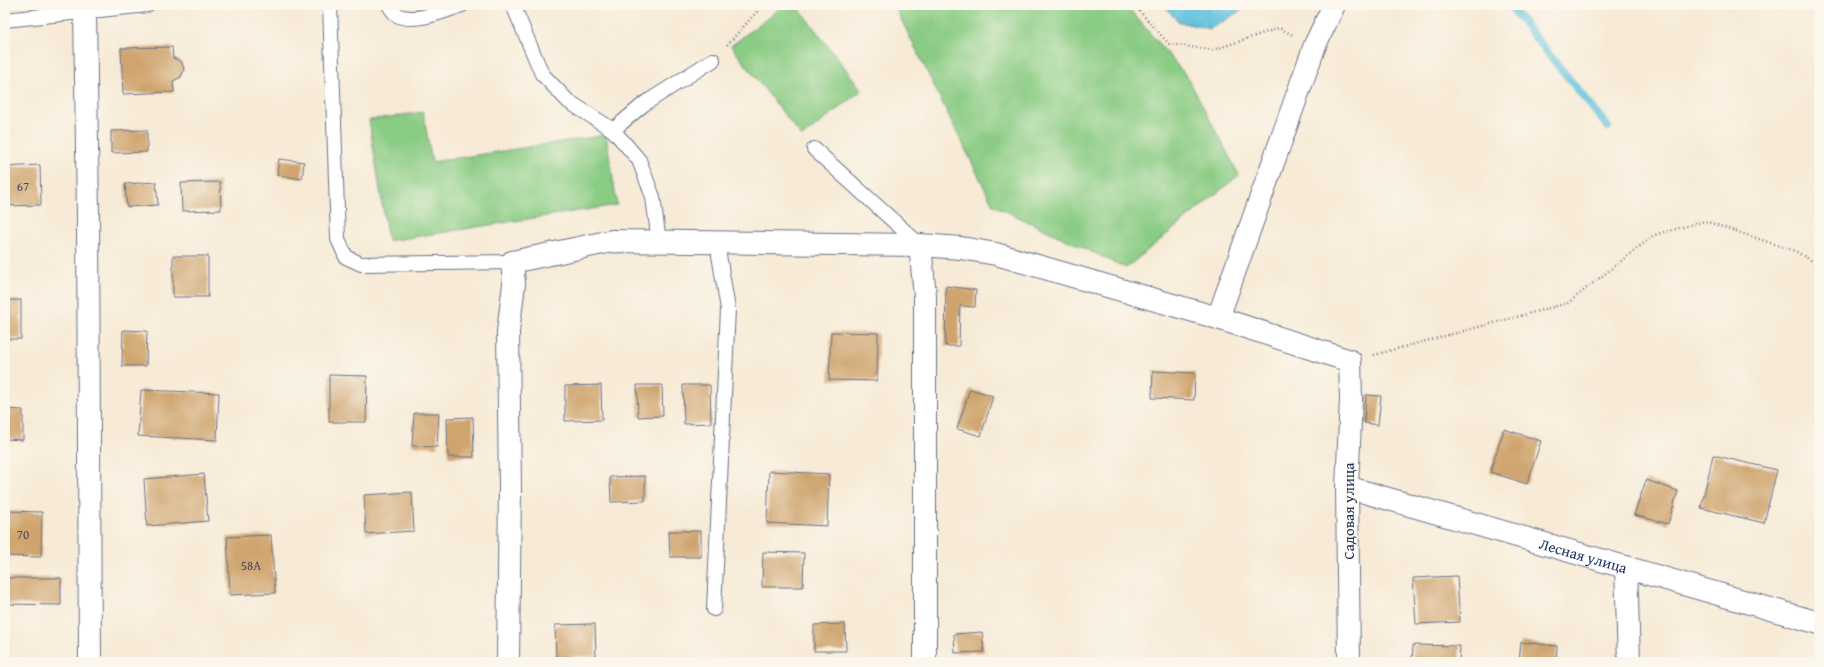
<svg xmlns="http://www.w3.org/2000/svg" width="1824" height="667" font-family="'Gentium Book Plus',serif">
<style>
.green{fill:#8bcc84;stroke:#537e71}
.water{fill:#5dbfdb;stroke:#3c779c}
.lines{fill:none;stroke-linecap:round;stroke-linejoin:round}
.stream{stroke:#5dbfdb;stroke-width:8}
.building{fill:#cfa46e}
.lane-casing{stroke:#687088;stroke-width:16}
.street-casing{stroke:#687088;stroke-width:24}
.path{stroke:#687088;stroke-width:2.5;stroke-dasharray:1 3;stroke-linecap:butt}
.lane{stroke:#fff;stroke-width:14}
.street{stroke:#fff;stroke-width:22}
.labels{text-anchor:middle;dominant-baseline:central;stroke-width:3;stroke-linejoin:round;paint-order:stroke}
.number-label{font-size:13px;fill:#484c62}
.street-label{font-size:15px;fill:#1b2f5e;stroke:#fbf7ec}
</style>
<rect width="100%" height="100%" fill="#fbf7ec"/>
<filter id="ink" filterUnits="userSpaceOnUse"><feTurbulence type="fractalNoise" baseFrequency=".025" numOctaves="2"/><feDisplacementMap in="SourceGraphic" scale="8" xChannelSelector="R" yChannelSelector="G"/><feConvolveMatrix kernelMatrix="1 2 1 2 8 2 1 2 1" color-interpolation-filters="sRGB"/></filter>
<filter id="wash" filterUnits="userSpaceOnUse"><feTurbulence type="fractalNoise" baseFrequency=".012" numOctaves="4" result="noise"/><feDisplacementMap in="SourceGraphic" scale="16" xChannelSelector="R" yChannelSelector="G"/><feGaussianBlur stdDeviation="0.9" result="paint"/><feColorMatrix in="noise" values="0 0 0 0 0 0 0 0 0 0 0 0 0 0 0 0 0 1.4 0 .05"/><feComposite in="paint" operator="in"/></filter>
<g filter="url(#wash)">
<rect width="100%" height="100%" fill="#f7ead6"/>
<!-- green -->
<g class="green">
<path d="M784,5H796L862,90L802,137L731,46Z"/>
<path d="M894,5H1126L1188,78L1239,175L1126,268L993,205Z"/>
<path d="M423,112L432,162L606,135L617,205L388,241L369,120Z"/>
</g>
<!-- water -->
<path class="water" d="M1163,5H1250L1210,29L1179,22Z"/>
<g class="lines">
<!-- stream -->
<path class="stream" d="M1509,5L1608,127"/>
</g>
<g id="blocks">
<!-- building -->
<g class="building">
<path d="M172,47L173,58L181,61L184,69L181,77L173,81L174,92L123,94L121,48Z"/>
<path d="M147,130V152L111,153V131Z"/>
<path d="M279,159L304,162L302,179L277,175Z"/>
<path d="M40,165L41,205L5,206V167Z"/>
<path d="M156,182L158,205L127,207L125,184Z"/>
<path d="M220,182L221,210L182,211L181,183Z"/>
<rect x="173" y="256" width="35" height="41"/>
<path d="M946,286L976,290L975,307L960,306L959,346H945Z"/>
<rect x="5" y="300" width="16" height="39"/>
<path d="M123,330L147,331L146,366H122Z"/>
<path d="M831,332L878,333L877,381L829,380Z"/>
<path d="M1153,371L1195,373L1194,400L1152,398Z"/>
<path d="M329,375L367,376L366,422H329Z"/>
<path d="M601,385L602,420L565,421V386Z"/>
<path d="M637,385H662L663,416L638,417Z"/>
<path d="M683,385H710L711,423L684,424Z"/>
<path d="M970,389L993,396L981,436L957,429Z"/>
<path d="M141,390L219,393L217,440L138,436Z"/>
<path d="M1366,395L1381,396L1378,425L1364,423Z"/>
<path d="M5,409L23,410V440L5,439Z"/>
<path d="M414,413H439L437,447L412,446Z"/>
<path d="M473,417L474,457H448L447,418Z"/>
<path d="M1504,429L1541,441L1527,484L1490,472Z"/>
<path d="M1713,455L1777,470L1764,523L1701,508Z"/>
<path d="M769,471L829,474L827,526L767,523Z"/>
<path d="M204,474L208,521L147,526L144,479Z"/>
<path d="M645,476V501L611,502L610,477Z"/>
<path d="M1646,480L1678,491L1668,524L1634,515Z"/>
<path d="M412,492L414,531L366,534L364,495Z"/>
<path d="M5,511L42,512L41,557L5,556Z"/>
<path d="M669,531H701V557H670Z"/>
<path d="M271,535L275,593L230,595L227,537Z"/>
<path d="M763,552L804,553L803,587H762Z"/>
<path d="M1457,576L1460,622L1416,624L1413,578Z"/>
<path d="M5,578H61V605L5,604Z"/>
<path d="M595,624L596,656L556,657L555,625Z"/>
<path d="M845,624L846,651H814V625Z"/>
<path d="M982,632L984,652L955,653L954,634Z"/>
<path d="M1521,642L1557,646L1556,662H1519Z"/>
<path d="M1413,645L1460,646L1459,662H1412Z"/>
</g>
</g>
</g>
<g filter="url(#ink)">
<use href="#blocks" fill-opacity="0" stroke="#687088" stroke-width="1"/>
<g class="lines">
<!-- lane casing -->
<g class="lane-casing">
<g id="lane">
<path d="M330,5L338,239L346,257L361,264L512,262"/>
<path d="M389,5C391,8 394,13 397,15C414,24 445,11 462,5"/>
<path d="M513,5L542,74L568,101L613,130L644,104L713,60"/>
<path d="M5,20L147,5"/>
<path d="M613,130L639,160L653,197L659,242"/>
<path d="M814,149L920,245"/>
<path d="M714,609L728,309L717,243"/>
</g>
</g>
<!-- street casing -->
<g class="street-casing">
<g id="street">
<path d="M85,10L88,216L90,662"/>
<path d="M920,245L925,296V662"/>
<path d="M1218,318L1315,45L1334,5"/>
<path id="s1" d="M1347,487L1819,623"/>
<path d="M1626,567L1629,662"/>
<path d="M508,662L510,487L508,332L514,284L512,262L612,241L920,245L961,248L996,254L1218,318L1350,361L1351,399L1347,487L1349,662"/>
</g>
</g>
<!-- path -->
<g class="path">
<path d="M1134,5L1169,44L1213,50L1279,28L1293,35"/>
<path d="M727,45L763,5"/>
<path d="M1374,355L1568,303L1654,235L1705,221L1795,251L1819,265"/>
</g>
<!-- lane -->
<use href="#lane" class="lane"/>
<!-- street -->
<use href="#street" class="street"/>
</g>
</g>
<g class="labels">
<!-- number labels -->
<g class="number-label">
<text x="23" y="186">67</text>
<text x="23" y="534">70</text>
<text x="251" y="565">58А</text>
</g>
<!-- street labels -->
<g class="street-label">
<text transform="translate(1348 511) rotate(-90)">Садовая улица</text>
<text stroke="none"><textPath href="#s1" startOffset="246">Лесная улица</textPath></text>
</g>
</g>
<!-- margin -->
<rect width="1824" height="667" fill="none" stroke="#fbf7ec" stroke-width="20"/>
</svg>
